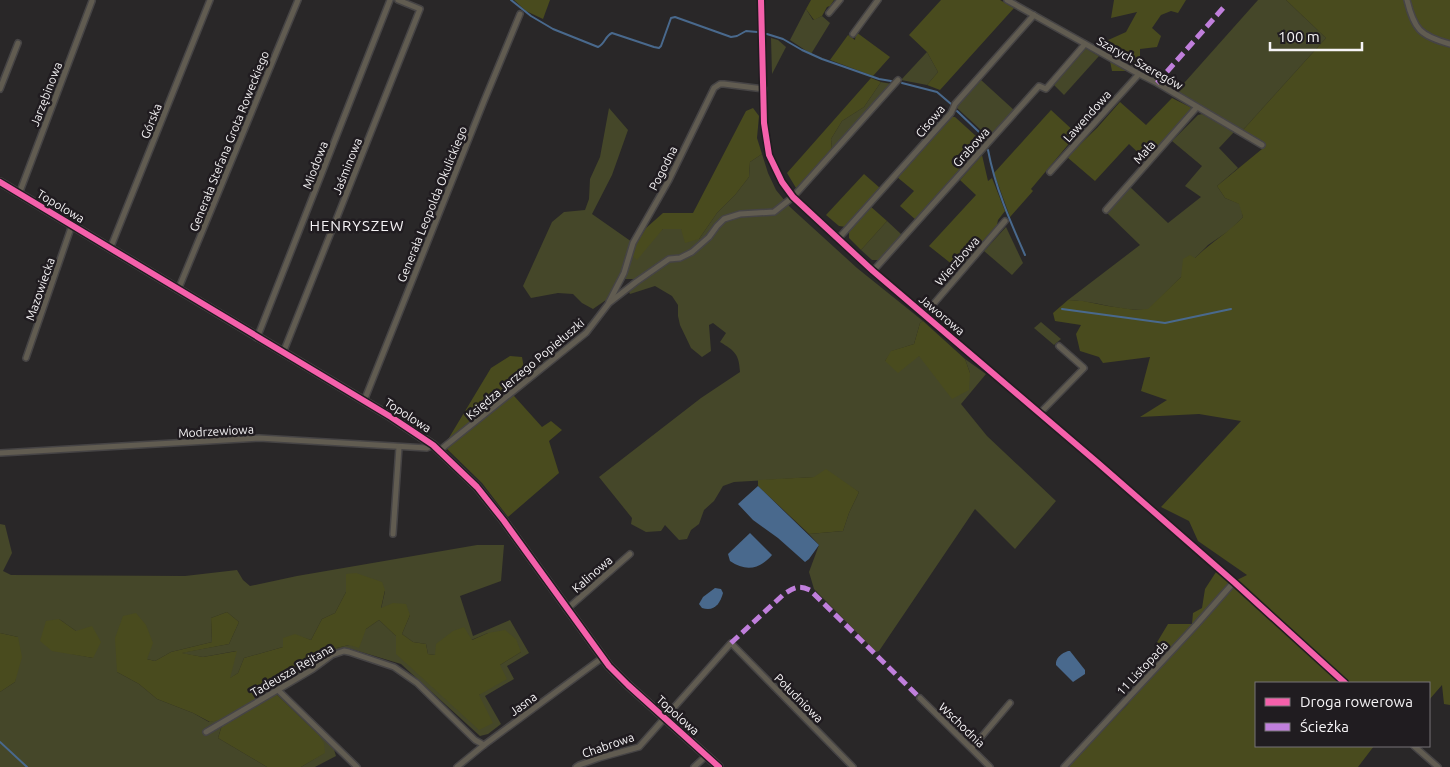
<svg xmlns="http://www.w3.org/2000/svg" width="1450" height="767" font-family="Ubuntu,sans-serif">
<style>
.green{fill:#454729;fill-rule:evenodd}
.forest{fill:#494b1e}
.water{fill:#49698d}
.lines{fill:none;stroke-linecap:round;stroke-linejoin:round}
.stream{stroke:#49698d;stroke-width:2}
.street-casing{stroke:#464445;stroke-width:8}
.secondary-casing{stroke:#464445;stroke-width:10}
.street{stroke:#615c51;stroke-width:5}
.secondary{stroke:#645e4f;stroke-width:8}
.quiet{stroke:#c07fdc;stroke-width:5;stroke-dasharray:10 5;stroke-linecap:butt}
.cycleway-casing{stroke:#201c20;stroke-width:9}
.cycleway{stroke:#f560ab;stroke-width:6}
.labels{text-anchor:middle;dominant-baseline:central;stroke-width:5;stroke-linejoin:round;paint-order:stroke}
.street-label{font-size:12px;fill:#f6f4f6;stroke:#201c20}
.quarter-label{font-size:15px;letter-spacing:1px;fill:#f6f4f6;stroke:#201c20}
</style>
<rect width="100%" height="100%" fill="#292728"/>
<!-- green -->
<g class="green">
<path d="M1258,0H1286L1326,38L1243,130L1181,96L1177,91Z"/>
<path d="M806,9L813,20L822,16L830,23L811,54L790,40Z"/>
<path d="M771,38L778,40L786,47L772,74Z"/>
<path d="M1085,48L1099,56L1064,95L1054,85Z"/>
<path d="M927,52L938,72L927,85L901,80Z"/>
<path d="M981,80L1015,111L987,140L981,130L956,107Z"/>
<path d="M881,82L892,84L832,150L831,139L842,121L864,107Z"/>
<path d="M609,108L628,130L612,175L592,214L632,242L630,254L663,229H681L699,239L717,213L735,195L749,177L750,162L762,154L768,173L776,190L790,207L857,268L923,321L920,323L914,344L892,351L885,361L919,356L970,373L965,359L986,374L961,404L987,436L1056,501L1015,549L975,509L879,651L876,652L814,589L809,572L819,545L809,534L843,531L849,513L859,492L847,485L814,477L734,482L723,486L714,501L704,510L699,524L691,530L687,539L679,540L665,525L661,531L646,532L631,524L632,518L599,477L701,398L740,372C739,354 735,351 720,342L726,333L713,323L709,325L711,351L702,357L691,348L680,325L678,316V305L672,296L655,286L630,294L628,290L636,279H621L606,300L593,309L582,303L573,294L558,293L531,298L523,286L552,222L564,212L585,210L589,199L590,179L600,157Z"/>
<path d="M1202,114L1234,132L1219,148L1238,168L1217,186L1225,198L1240,204L1243,217L1230,230L1208,245L1195,258L1181,277L1148,310C1121,311 1095,301 1068,300L1140,245L1107,213L1130,187L1168,223L1201,197L1185,186L1202,166L1172,141L1198,115Z"/>
<path d="M887,221L902,235L880,260H872L861,250Z"/>
<path d="M1006,227L1023,263L1012,275L984,251Z"/>
<path d="M1041,322L1061,339L1054,345L1034,328Z"/>
<path d="M0,524L5,525L12,553L3,571L11,575L185,576L237,570L243,580L250,586L297,576L477,545H504L501,581L460,596L473,636L510,620L529,653L507,666L514,679L485,696L501,724L488,734L480,736L401,664L348,648L337,650L313,667L276,690L332,743L336,756L315,767H301L324,753L318,734L271,689L299,673L336,648L349,645L366,629L379,620L396,636L479,695L500,665L521,652L488,633L435,655L428,654L426,644L413,642L402,634L410,615L381,609L385,591L346,574V592L335,613L322,619L311,640L295,635L283,647L244,658L238,673L229,679L236,651L203,657L180,653L229,644L239,622L227,612L211,618L212,642L171,652L155,661L147,659L117,672L139,684L157,699L193,713L209,722L224,718L218,738L267,767H0V692L15,682L18,637L0,633ZM59,619L76,631L93,658L72,654Z"/>
</g>
<!-- forest -->
<g class="forest">
<path d="M514,0H550L543,19L526,11Z"/>
<path d="M811,0H834L830,6L827,7L822,16L814,20L806,9Z"/>
<path d="M941,0H1000L1014,8L940,90L927,85L938,72L927,52L909,35Z"/>
<path d="M1114,0H1186L1178,13L1171,11L1161,15L1152,28L1161,36L1157,47L1140,49V61L1132,71H1112L1106,41L1126,32L1137,12L1111,18Z"/>
<path d="M1286,0H1450V705L1444,704L1442,685L1429,700V683H1256V746H1374L1358,767H1067L1128,704L1147,670L1164,656L1156,644L1168,624H1192L1193,613L1202,608L1205,589L1216,572L1237,580L1247,575L1198,541L1189,521L1161,507L1241,421L1199,414L1140,417L1167,400L1141,391L1150,357L1103,363L1099,357L1080,351L1076,334L1081,325L1055,321L1053,313L1068,300L1083,301L1108,306L1136,310L1148,309L1181,277L1183,259L1190,255L1195,258C1210,243 1228,233 1243,217L1239,204L1225,198L1217,186L1262,149L1243,131V130L1326,38Z"/>
<path d="M856,32L890,57L873,76L830,60L848,35L855,40Z"/>
<path d="M871,78L881,82L864,107L842,121L831,139L832,150L796,188L787,173Z"/>
<path d="M1172,98L1192,108V111L1146,160L1129,144L1095,181L1067,157L1097,128L1120,102L1146,125Z"/>
<path d="M753,108L759,116L757,138L762,154L750,162L749,177L735,195L717,213L699,239L685,243L681,229H663L637,260L630,254L646,228L663,213H693L746,111Z"/>
<path d="M1051,110L1077,134L1031,189L1033,191L1010,217L994,173Z"/>
<path d="M952,117H955L977,137L981,148L916,220L900,206L914,191L897,177Z"/>
<path d="M982,155L988,181L992,178L1005,211L998,220L997,225L958,269L929,246L976,195L960,180Z"/>
<path d="M864,174L880,188L846,227L839,226L826,215Z"/>
<path d="M870,206L887,221L861,250L849,238V231Z"/>
<path d="M923,321L965,359L970,373L969,390L952,399L919,356L898,373L885,361L891,351L914,344L920,323Z"/>
<path d="M510,356L522,357L524,368L506,387L542,427L551,421L562,430L549,441L559,473L508,517L482,483L444,446L491,368Z"/>
<path d="M826,469L859,492L849,513L843,531L809,534L758,486V480L814,477Z"/>
<path d="M356,573L382,582L385,590L381,608L393,603L406,604L410,615L402,634L413,642L426,644L428,654L435,655L436,644L453,631L464,627L472,640L488,633L505,630L516,639L521,652L500,665L507,679L479,695L493,723L479,730L396,654V636L379,620L366,629L359,648L349,645L336,648L299,673L271,689L318,734L324,743L325,753L301,767H267L218,738L224,719L210,722L193,713L157,699L139,684L117,672L115,638L123,616L136,613L146,625L153,643L147,659L155,661L171,652L212,642L211,618L227,612L239,622L229,644L182,653L203,657L237,651L230,678L238,673L244,658L283,647V638L295,634L311,640L322,619L335,613L346,592V574Z"/>
<path d="M59,619L76,631L92,626L101,642L93,658L52,651L40,641L46,621Z"/>
<path d="M0,633L18,637L22,657L15,682L0,692Z"/>
</g>
<!-- water -->
<g class="water">
<path d="M758,486L819,545L809,559L805,562L778,538L753,520L738,504Z"/>
<path d="M750,533L772,555C760,569 746,572 730,561L728,554Z"/>
<path d="M715,588L721,589L723,593C720,604 714,612 702,608L699,604L703,597Z"/>
<path d="M1068,651H1070L1085,670V674L1073,682L1056,665C1055,658 1062,653 1068,651Z"/>
</g>
<g class="lines">
<!-- stream -->
<g class="stream">
<path d="M511,0L531,16L553,29L598,47C605,44 605,36 612,33L654,47L659,48L661,46L671,18L675,17L731,37L737,36L746,31L757,32"/>
<path d="M767,34L783,39L802,50L822,59L879,79L891,81"/>
<path d="M902,83L937,92L951,104"/>
<path d="M957,111L979,132L985,142"/>
<path d="M988,150C995,187 1010,221 1025,255"/>
<path d="M1062,309L1165,323L1231,309"/>
<path d="M0,742L27,767"/>
</g>
<!-- street casing -->
<g class="street-casing">
<g id="street">
<path d="M761,0L764,123L769,155L782,182L793,197L873,271L1098,463L1234,582L1345,683"/>
<path d="M1007,0L1139,74L1157,83L1262,145"/>
<path d="M1407,0C1414,29 1420,36 1450,44"/>
<path d="M829,13L840,0"/>
<path d="M853,34L878,0"/>
<path d="M0,89L18,43"/>
<path d="M1050,172L1139,74"/>
<path d="M19,194L92,1"/>
<path d="M1106,210L1197,107"/>
<path d="M838,239L951,113L955,104L1034,15"/>
<path d="M110,249L210,0"/>
<path d="M873,271L1039,86L1046,89L1085,44"/>
<path d="M178,290L298,0"/>
<path d="M609,302L624,273L633,243L669,180L714,88L720,84H724L764,89"/>
<path d="M924,315L1005,221"/>
<path d="M257,338L390,0"/>
<path d="M283,353L420,9L398,0"/>
<path d="M26,358L72,225"/>
<path d="M364,401L484,101L520,14"/>
<path d="M1040,413L1084,368L1059,346"/>
<path d="M440,450L586,333L609,303L636,282L669,259L680,258L692,252L709,237L717,226L724,219L740,214L774,212L793,197L898,80"/>
<path d="M0,453L259,438L427,448L433,445"/>
<path d="M393,534L399,447"/>
<path d="M567,609L630,554"/>
<path d="M278,690L357,767"/>
<path d="M920,698L990,767"/>
<path d="M206,732L313,669L332,655L344,651L349,652L394,667L417,683L475,740L484,745"/>
<path d="M1414,746L1438,767"/>
<path d="M972,748L1010,703"/>
<path d="M457,767L484,745L602,658"/>
<path d="M576,767L579,765L599,758L639,747L731,643L853,767"/>
<path d="M694,767L706,756"/>
<path d="M1064,767L1196,625L1234,582"/>
</g>
</g>
<!-- secondary casing -->
<g class="secondary-casing">
<path id="secondary" d="M0,182L391,417L433,445L477,487L504,521L609,666L628,685L719,767"/>
</g>
<!-- street -->
<use href="#street" class="street"/>
<!-- secondary -->
<use href="#secondary" class="secondary"/>
<!-- quiet -->
<g class="quiet">
<path d="M1157,83L1224,7"/>
<path d="M731,643L784,594C795,587 799,585 810,590L920,698"/>
</g>
<!-- cycleway casing -->
<g class="cycleway-casing">
<g id="cycleway">
<path d="M761,0L764,123L769,155L782,182L793,197L873,271L1098,463L1234,582L1345,683"/>
<path d="M0,182L391,417L433,445L477,487L504,521L609,666L628,685L719,767"/>
</g>
</g>
<!-- cycleway -->
<use href="#cycleway" class="cycleway"/>
</g>
<g class="labels">
<!-- street labels -->
<g class="street-label">
<text transform="translate(1140 63) rotate(29)">Szarych Szeregów</text>
<text transform="translate(46 94) rotate(-69)">Jarzębinowa</text>
<text transform="translate(1087 116) rotate(-48)">Lawendowa</text>
<text transform="translate(151 121) rotate(-68)">Górska</text>
<text transform="translate(930 121) rotate(-50)">Cisowa</text>
<text transform="translate(229 141) rotate(-68)">Generała Stefana Grota Roweckiego</text>
<text transform="translate(971 147) rotate(-48)">Grabowa</text>
<text transform="translate(1144 152) rotate(-48)">Mała</text>
<text transform="translate(315 165) rotate(-69)">Miodowa</text>
<text transform="translate(347 166) rotate(-68)">Jaśminowa</text>
<text transform="translate(663 168) rotate(-63)">Pogodna</text>
<text transform="translate(432 204) rotate(-68)">Generała Leopolda Okulickiego</text>
<text transform="translate(61 206) rotate(31)">Topolowa</text>
<text transform="translate(957 261) rotate(-49)">Wierzbowa</text>
<text transform="translate(40 289) rotate(-71)">Mazowiecka</text>
<text transform="translate(942 315) rotate(40)">Jaworowa</text>
<text transform="translate(525 369) rotate(-40)">Księdza Jerzego Popiełuszki</text>
<text transform="translate(408 415) rotate(33)">Topolowa</text>
<text transform="translate(216 431) rotate(-3)">Modrzewiowa</text>
<text transform="translate(592 574) rotate(-41)">Kalinowa</text>
<text transform="translate(1142 668) rotate(-47)">11 Listopada</text>
<text transform="translate(292 670) rotate(-30)">Tadeusza Rejtana</text>
<text transform="translate(799 698) rotate(45)">Południowa</text>
<text transform="translate(523 704) rotate(-36)">Jasna</text>
<text transform="translate(678 715) rotate(42)">Topolowa</text>
<text transform="translate(962 725) rotate(44)">Wschodnia</text>
<text transform="translate(608 745) rotate(-19)">Chabrowa</text>
</g>
<!-- quarter labels -->
<g class="quarter-label">
<text x="357" y="225">HENRYSZEW</text>
</g>
</g>
<!-- legend -->
<rect x="1255" y="682" width="175" height="65" fill="#201c20" stroke="#767276"/>
<rect x="1265" y="698" width="25" height="8" fill="#f560ab" stroke="#767276"/>
<text x="1300" y="707" font-size="15" fill="#f6f4f6">Droga rowerowa</text>
<rect x="1265" y="723" width="25" height="8" fill="#c07fdc" stroke="#767276"/>
<text x="1300" y="732" font-size="15" fill="#f6f4f6">Ścieżka</text>
<!-- scale -->
<path d="M1270 42v8h92v-8" fill="none" stroke="#f6f4f6" stroke-width="2.5"/>
<text x="1278" y="42" font-size="15" fill="#f6f4f6" stroke="#201c20" stroke-width="4" paint-order="stroke">100 m</text>
</svg>
